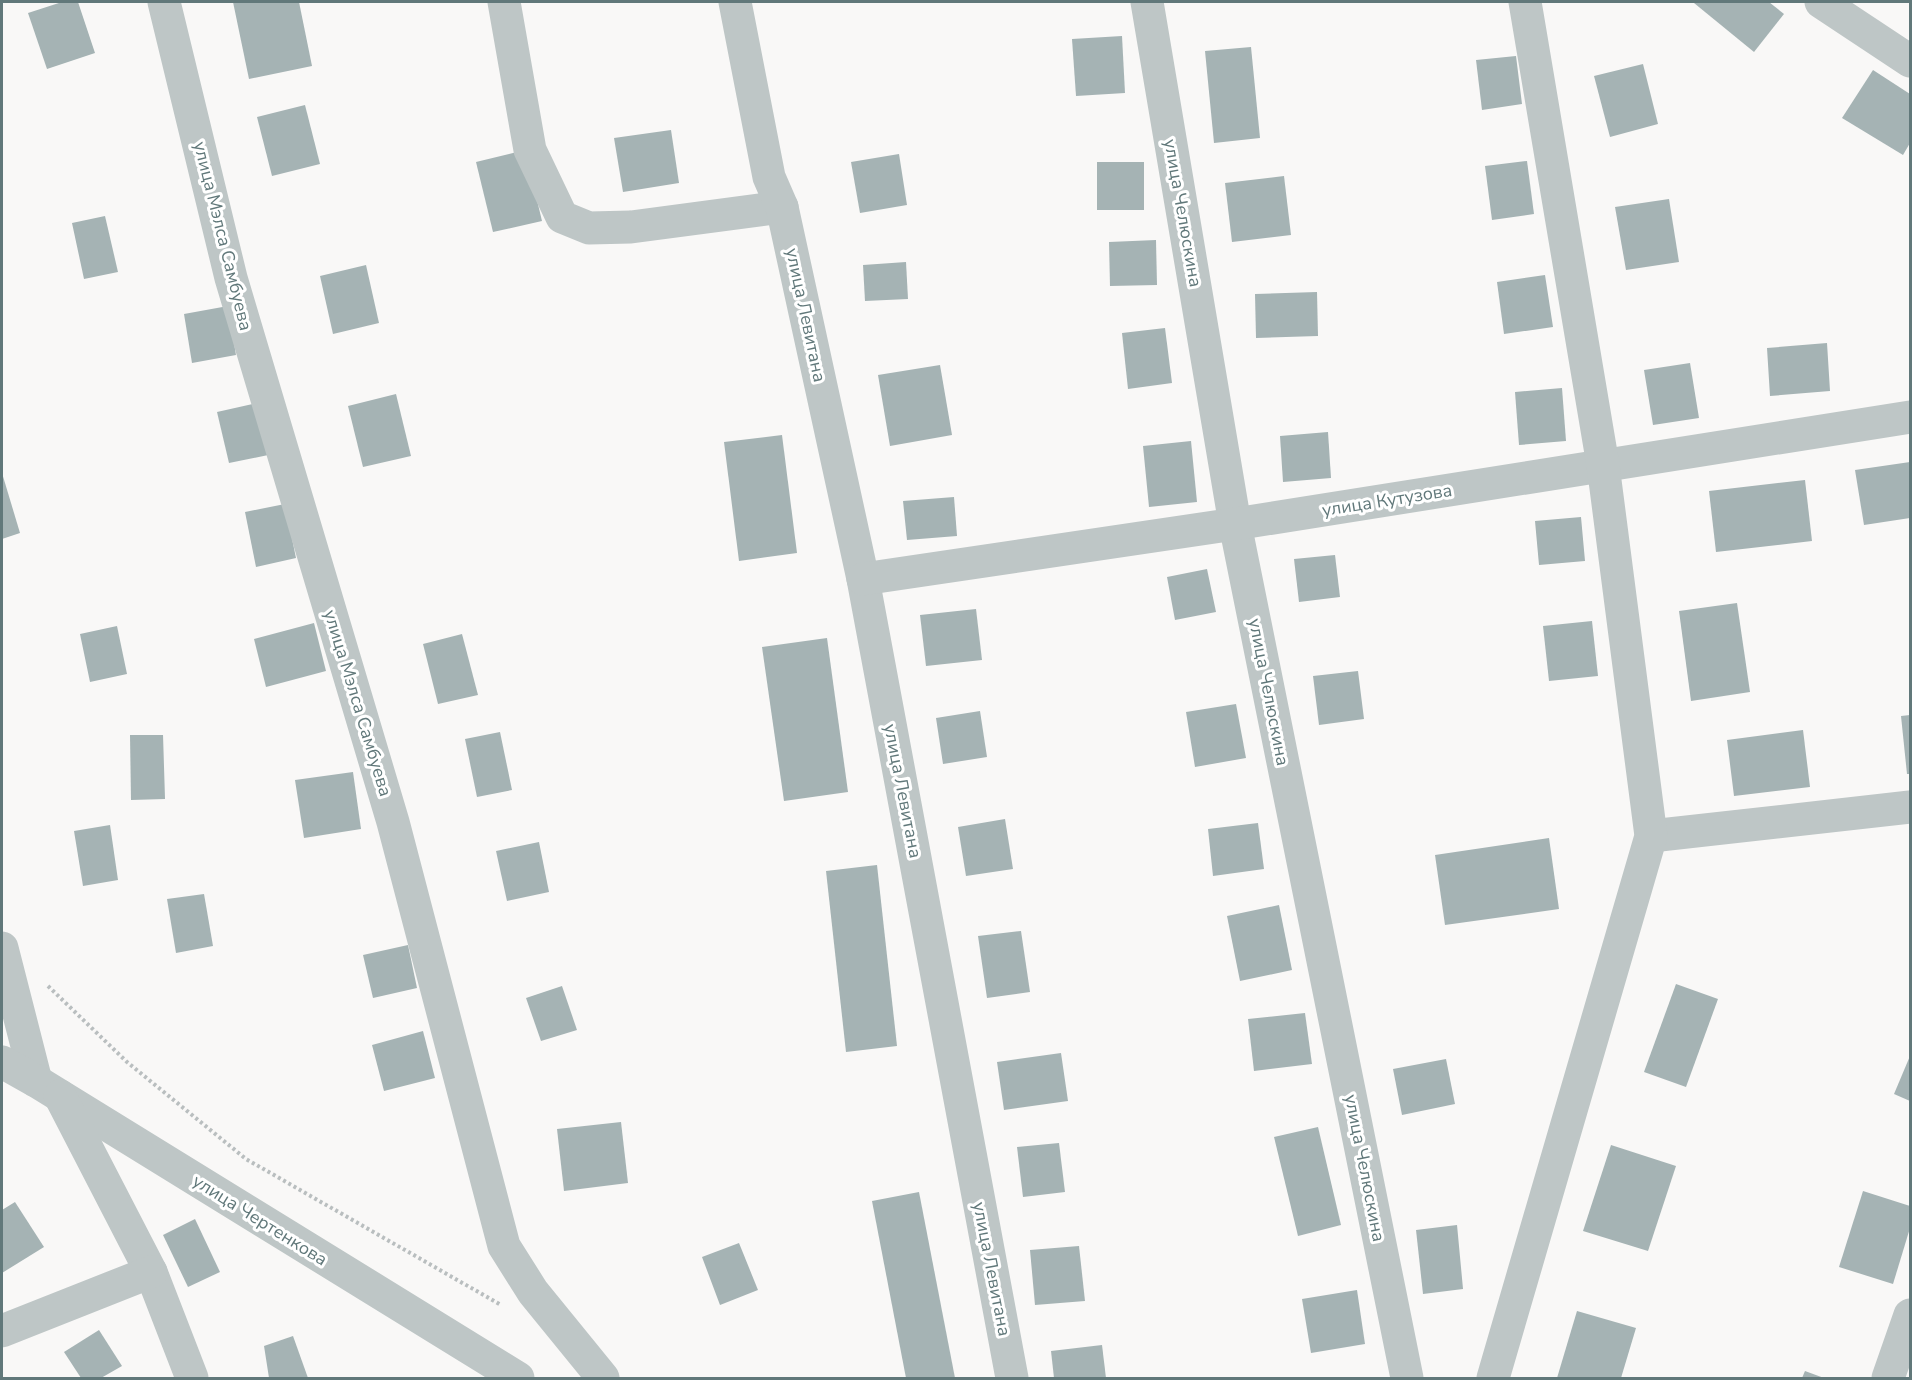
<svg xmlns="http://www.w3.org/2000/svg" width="1912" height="1380" font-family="'Nunito Sans',sans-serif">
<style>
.building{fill:#a5b3b4}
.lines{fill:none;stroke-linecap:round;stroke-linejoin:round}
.path{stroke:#b9bebf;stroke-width:4;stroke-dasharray:3 3;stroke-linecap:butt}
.minor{stroke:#bec6c6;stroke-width:33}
.labels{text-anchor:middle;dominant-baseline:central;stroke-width:6;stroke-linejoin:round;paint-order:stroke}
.street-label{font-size:18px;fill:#61787a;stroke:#fff}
</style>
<rect width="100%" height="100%" fill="#f9f8f7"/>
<!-- building -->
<g class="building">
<path d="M62,2H78L95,53L47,69L28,13Z"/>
<path d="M233,2H299L312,66L249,79Z"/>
<path d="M1695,2H1769L1784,14L1754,52L1694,3Z"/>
<path d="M1122,36L1125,93L1076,96L1072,39Z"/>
<path d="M1251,47L1260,138L1214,143L1205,51Z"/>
<path d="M1516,56L1522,104L1482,110L1476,60Z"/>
<path d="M1643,64L1658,124L1610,137L1594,76Z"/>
<path d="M1873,70L1910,94V143L1903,155L1842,118Z"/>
<path d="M305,105L320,164L272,176L257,117Z"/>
<path d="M671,130L679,183L623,192L614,138Z"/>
<path d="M525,150L542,221L493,232L476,162Z"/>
<path d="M899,154L907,205L860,213L851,162Z"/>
<path d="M1527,161L1534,214L1492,220L1485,166Z"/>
<rect x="1097" y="162" width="47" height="48"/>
<path d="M1284,176L1291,235L1232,242L1225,183Z"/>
<path d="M1669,199L1679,262L1626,270L1615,207Z"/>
<path d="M105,216L118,272L84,279L72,223Z"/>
<path d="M1156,240L1157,285L1110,286L1109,242Z"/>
<path d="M906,262L908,299L865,301L863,265Z"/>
<path d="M366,265L379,323L333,334L320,276Z"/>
<path d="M1545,275L1553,327L1504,334L1497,282Z"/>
<path d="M1317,292L1318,336L1256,338L1255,294Z"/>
<path d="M228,306L236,355L192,363L184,314Z"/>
<path d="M1165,328L1172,383L1128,389L1122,333Z"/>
<path d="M1827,343L1830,391L1770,396L1767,348Z"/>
<path d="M1690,363L1699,418L1653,425L1644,370Z"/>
<path d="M940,365L952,435L890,446L878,375Z"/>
<path d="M1562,388L1566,441L1519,445L1515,392Z"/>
<path d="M396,394L411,456L363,467L348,406Z"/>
<path d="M262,402L273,454L229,463L217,412Z"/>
<path d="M1328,432L1331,478L1283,482L1280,436Z"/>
<path d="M782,435L797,553L739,561L724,442Z"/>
<path d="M1191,441L1197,502L1149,507L1143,446Z"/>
<path d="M1910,462V518L1864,525L1855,470Z"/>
<path d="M2,473L20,533L2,539Z"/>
<path d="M1805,480L1812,541L1716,552L1709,491Z"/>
<path d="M954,497L957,536L907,540L903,501Z"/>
<path d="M285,504L296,558L256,567L245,512Z"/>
<path d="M1581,517L1585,561L1539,565L1535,521Z"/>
<path d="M1335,555L1340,597L1299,602L1294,559Z"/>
<path d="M1207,569L1216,612L1175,620L1167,577Z"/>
<path d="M1737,603L1750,692L1691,701L1679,611Z"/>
<path d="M976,609L982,660L926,666L920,615Z"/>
<path d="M1592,621L1598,676L1549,681L1543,626Z"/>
<path d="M314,623L326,671L266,687L254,639Z"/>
<path d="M117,626L127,674L90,682L80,634Z"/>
<path d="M462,634L478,695L438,704L423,644Z"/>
<path d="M827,638L848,792L784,801L762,647Z"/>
<path d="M1358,671L1364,719L1319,725L1313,676Z"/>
<path d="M1236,704L1246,758L1195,767L1186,712Z"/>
<path d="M980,711L987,757L943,764L936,718Z"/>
<path d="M1910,715V774H1907L1901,716Z"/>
<path d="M1803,730L1810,787L1734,796L1727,740Z"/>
<path d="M500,732L512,790L477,797L465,739Z"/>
<path d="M130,735H163L165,799L131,800Z"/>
<path d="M353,772L361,829L304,838L295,780Z"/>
<path d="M1005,819L1013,869L966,876L958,827Z"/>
<path d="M1258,823L1264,869L1213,876L1208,829Z"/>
<path d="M110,825L118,880L83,886L74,831Z"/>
<path d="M1549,838L1559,909L1445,925L1435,855Z"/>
<path d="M539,842L549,892L507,901L496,851Z"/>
<path d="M877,865L897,1046L846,1052L826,871Z"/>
<path d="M204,894L213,946L176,953L167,899Z"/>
<path d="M1279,905L1292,970L1240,981L1227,916Z"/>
<path d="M1021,931L1030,992L987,998L978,936Z"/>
<path d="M408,945L417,988L373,998L363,955Z"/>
<path d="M1676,984L1718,999L1686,1087L1644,1072Z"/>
<path d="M562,986L577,1030L541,1041L526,998Z"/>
<path d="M1305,1013L1312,1064L1254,1071L1248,1019Z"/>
<path d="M423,1031L435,1078L384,1091L372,1045Z"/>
<path d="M1061,1053L1068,1101L1004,1110L997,1062Z"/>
<path d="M1910,1056V1101L1894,1094Z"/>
<path d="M1446,1059L1455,1104L1402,1115L1393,1069Z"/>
<path d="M621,1122L628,1183L564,1191L557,1129Z"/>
<path d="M1318,1127L1341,1225L1298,1236L1274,1137Z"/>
<path d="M1059,1143L1065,1192L1023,1197L1017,1147Z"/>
<path d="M1611,1145L1676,1166L1648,1251L1583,1231Z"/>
<path d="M1863,1191L1910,1206V1228L1893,1284L1839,1267Z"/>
<path d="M919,1192L955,1378H906L872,1201Z"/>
<path d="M15,1202L44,1247L2,1273V1210Z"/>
<path d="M195,1219L220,1272L188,1287L163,1235Z"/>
<path d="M1457,1225L1463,1289L1423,1294L1416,1230Z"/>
<path d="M739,1243L758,1290L720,1305L702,1257Z"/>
<path d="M1079,1246L1085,1301L1035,1305L1030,1250Z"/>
<path d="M1357,1290L1365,1344L1311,1353L1302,1299Z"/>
<path d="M1577,1311L1636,1328L1621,1378H1557Z"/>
<path d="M99,1330L122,1366L101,1378H81L64,1352Z"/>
<path d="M293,1336L308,1378H269L264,1346Z"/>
<path d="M1102,1345L1106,1378H1054L1051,1351Z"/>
<path d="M1805,1371L1824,1378H1802Z"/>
</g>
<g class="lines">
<!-- path -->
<path class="path" d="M48,986L127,1062L246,1159L501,1305"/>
<!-- minor -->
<g class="minor">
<path d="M164,2L231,278L393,822L504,1246L533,1292L603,1378"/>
<path d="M504,2L530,150L562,217L589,228L631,227L782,207"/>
<path d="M735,2L769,177L782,207L863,579L1012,1378"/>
<path d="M1147,2L1235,524L1407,1378"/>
<path d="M1821,2L1910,61"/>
<path d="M863,579L1235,524L1910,417"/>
<path d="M1651,836L1910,807"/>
<path d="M2,948L36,1081"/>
<path d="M2,1062L36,1081L518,1378"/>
<path d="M60,1096L151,1272L192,1378"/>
<path d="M2,1331L151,1272"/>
<path d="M1493,1378L1651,836L1603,465L1525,2"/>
<path d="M1888,1378L1910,1315"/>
</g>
</g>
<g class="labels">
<!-- street labels -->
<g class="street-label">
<text transform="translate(1183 213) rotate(80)">улица Челюскина</text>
<text transform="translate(223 236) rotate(76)">улица Мэлса Самбуева</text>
<text transform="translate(806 315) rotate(78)">улица Левитана</text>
<text transform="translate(1387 500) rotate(-9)">улица Кутузова</text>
<text transform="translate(1269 692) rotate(79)">улица Челюскина</text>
<text transform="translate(358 703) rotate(73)">улица Мэлса Самбуева</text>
<text transform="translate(903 791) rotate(79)">улица Левитана</text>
<text transform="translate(1365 1168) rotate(79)">улица Челюскина</text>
<text transform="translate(260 1220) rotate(32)">улица Чертенкова</text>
<text transform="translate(992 1269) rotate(79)">улица Левитана</text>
</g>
</g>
<!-- border -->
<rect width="1912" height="1380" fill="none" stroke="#61787a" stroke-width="6"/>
</svg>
